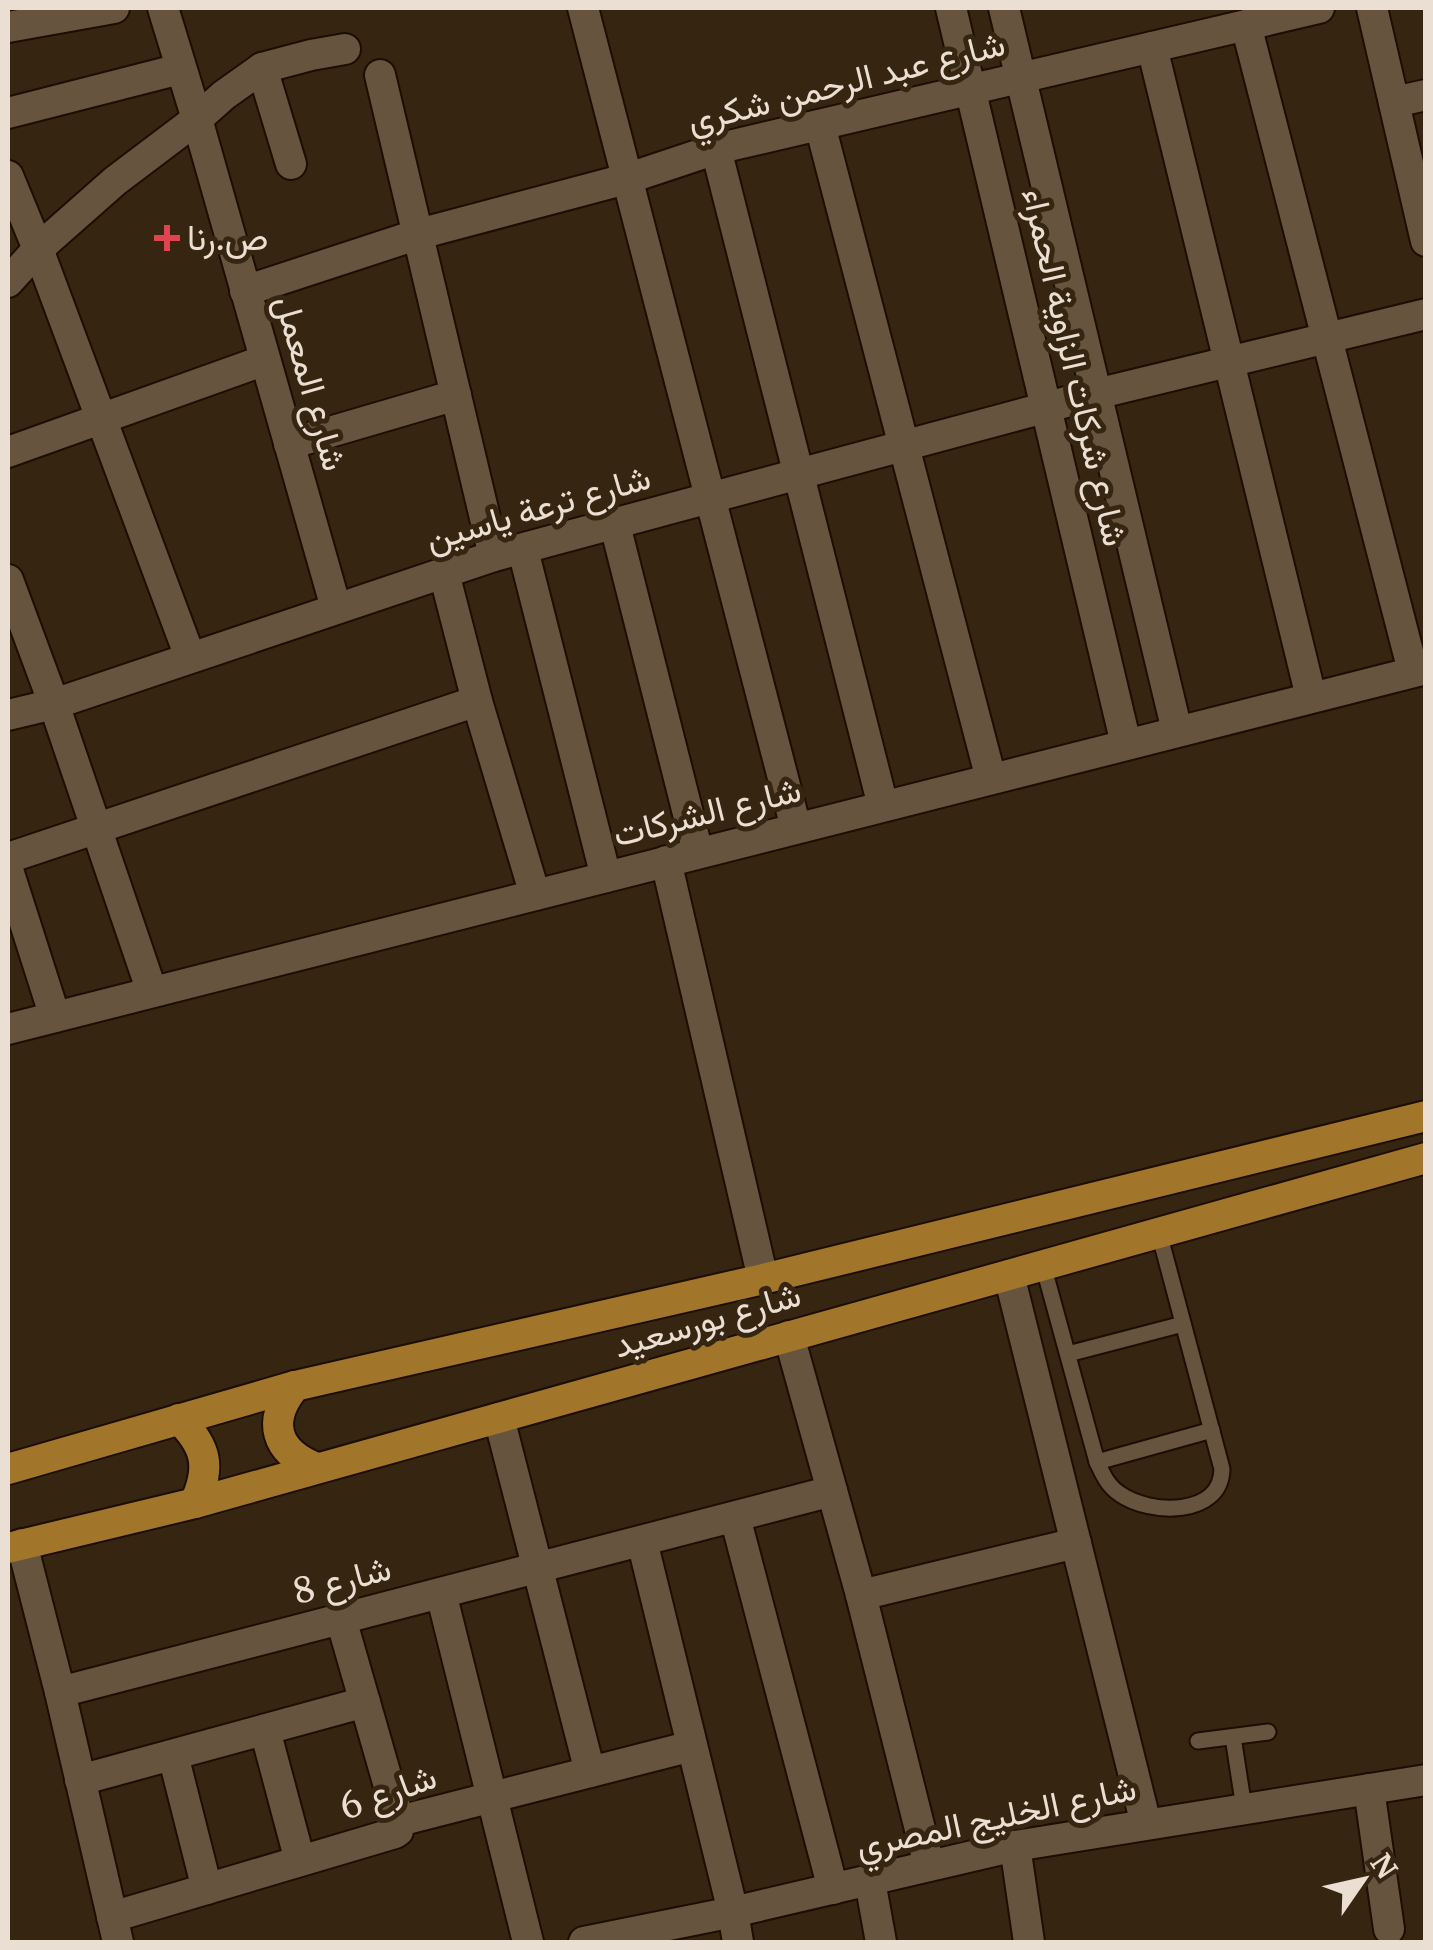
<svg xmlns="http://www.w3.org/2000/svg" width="1433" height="1950" font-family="Merriweather,Vazirmatn,serif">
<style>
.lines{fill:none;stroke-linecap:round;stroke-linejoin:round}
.service-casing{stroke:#1d0e00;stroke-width:19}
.minor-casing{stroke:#1d0e00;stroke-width:34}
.tertiary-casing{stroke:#1d0e00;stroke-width:34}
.secondary-casing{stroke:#1d0e00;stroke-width:34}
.primary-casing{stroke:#1d0e00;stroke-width:34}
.service{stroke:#66543e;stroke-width:15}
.minor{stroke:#66543e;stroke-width:30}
.tertiary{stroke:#66543e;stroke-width:30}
.secondary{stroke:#66543e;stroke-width:30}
.primary{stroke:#a1762a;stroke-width:30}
.health-dot{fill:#e0444e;stroke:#362611;stroke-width:4}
.labels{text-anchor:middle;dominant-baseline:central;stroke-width:10;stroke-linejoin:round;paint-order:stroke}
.street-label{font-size:35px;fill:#eadfd2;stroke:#362611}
.poi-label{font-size:35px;fill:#eadfd2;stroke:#362611;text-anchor:start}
</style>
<rect width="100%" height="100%" fill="#362611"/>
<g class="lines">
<!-- service casing -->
<g class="service-casing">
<g id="service">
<path d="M1043,1265L1097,1462C1103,1475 1108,1486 1120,1494C1150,1515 1221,1517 1222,1469L1159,1233"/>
<path d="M1068,1354L1183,1324"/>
<path d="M1097,1462L1212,1430"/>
<path d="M1233,1737L1244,1808"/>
<path d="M1198,1741L1268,1732"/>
</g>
</g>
<!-- minor casing -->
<g class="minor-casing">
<g id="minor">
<path d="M163,8L197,119L336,608"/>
<path d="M583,8L796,828"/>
<path d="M951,8L1126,744"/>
<path d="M1004,8L1177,731"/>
<path d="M1372,8L1426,241"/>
<path d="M1246,25L1413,671"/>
<path d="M8,27L114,8"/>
<path d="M1152,47L1311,697"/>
<path d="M262,68L291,164"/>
<path d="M380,75L494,556"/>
<path d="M1394,102L1426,95"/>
<path d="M8,113L180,69"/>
<path d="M820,125L991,779"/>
<path d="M716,149L883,806"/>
<path d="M8,176L38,249L190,657"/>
<path d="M8,282L38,249L115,181L197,119L224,95L262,68L311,55L345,49"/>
<path d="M245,291L419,234L626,179L716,149L1319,8"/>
<path d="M289,444L456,395"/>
<path d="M8,452L265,360"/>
<path d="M615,525L698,853"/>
<path d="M523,550L606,877"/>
<path d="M444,573L477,701L535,895"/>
<path d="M8,580L54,704L152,992"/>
<path d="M8,715L54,704L494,556L1096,394L1426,314"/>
<path d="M8,858L477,701"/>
<path d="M666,861L763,1279"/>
<path d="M8,870L55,1017"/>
<path d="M1009,1275L1146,1824"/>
<path d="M789,1336L861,1595L929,1865"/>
<path d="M499,1418L590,1772"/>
<path d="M735,1517L833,1889"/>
<path d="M642,1541L733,1912L738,1942"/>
<path d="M22,1544L60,1692L118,1942"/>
<path d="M441,1593L528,1942"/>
<path d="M861,1595L1076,1543"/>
<path d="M341,1619L399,1821"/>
<path d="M60,1692L832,1491"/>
<path d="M265,1730L300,1861"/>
<path d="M173,1755L207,1889"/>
<path d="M80,1780L365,1702"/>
<path d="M1369,1789L1389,1929"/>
<path d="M1015,1846L1029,1942"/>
<path d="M870,1881L881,1942"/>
<path d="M112,1917L395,1833L398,1831L399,1821L692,1746"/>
</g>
</g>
<!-- tertiary casing -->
<g class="tertiary-casing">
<path id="tertiary" d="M584,1942L733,1912L1015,1846L1426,1780"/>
</g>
<!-- secondary casing -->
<g class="secondary-casing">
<path id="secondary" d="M8,1029L1426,669"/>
</g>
<!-- primary casing -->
<g class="primary-casing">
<g id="primary">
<path d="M295,1386C266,1421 275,1452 317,1468"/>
<path d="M179,1419C207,1447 211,1467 195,1503"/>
<path d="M8,1469L295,1386L763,1279L1426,1116"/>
<path d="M8,1548L195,1503L1426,1158"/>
</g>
</g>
<!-- service -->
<use href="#service" class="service"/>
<!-- minor -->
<use href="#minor" class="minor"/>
<!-- tertiary -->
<use href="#tertiary" class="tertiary"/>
<!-- secondary -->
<use href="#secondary" class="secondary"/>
<!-- primary -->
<use href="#primary" class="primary"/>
</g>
<!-- markers -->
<path class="health-dot" d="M162 223h10v10h10v10h-10v10h-10v-10h-10v-10h10z"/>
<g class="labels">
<!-- street labels -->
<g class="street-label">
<text transform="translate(846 82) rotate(-14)">شارع عبد الرحمن شكري</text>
<text transform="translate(1075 367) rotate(77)">شارع شركات الزاوية الحمراء</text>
<text transform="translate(311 383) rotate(74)">شارع المعمل</text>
<text transform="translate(538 508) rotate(-16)">شارع ترعة ياسين</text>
<text transform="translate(707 812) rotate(-14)">شارع الشركات</text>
<text transform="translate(707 1320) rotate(-16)">شارع بورسعيد</text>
<text transform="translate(342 1580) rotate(-15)">شارع 8</text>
<text transform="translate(388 1792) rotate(-20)">شارع 6</text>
<text transform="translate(996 1817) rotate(-12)">شارع الخليج المصري</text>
</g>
<!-- poi labels -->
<g class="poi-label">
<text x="187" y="238">ص.رنا</text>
</g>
</g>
<!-- border -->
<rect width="1433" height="1950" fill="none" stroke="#eadfd2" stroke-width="20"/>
<!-- north arrow -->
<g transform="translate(1363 1880) rotate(56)" stroke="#362611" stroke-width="8" paint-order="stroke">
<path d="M0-8L18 38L0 25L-18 38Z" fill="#eadfd2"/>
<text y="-15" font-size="28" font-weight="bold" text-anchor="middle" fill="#eadfd2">N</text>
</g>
</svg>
